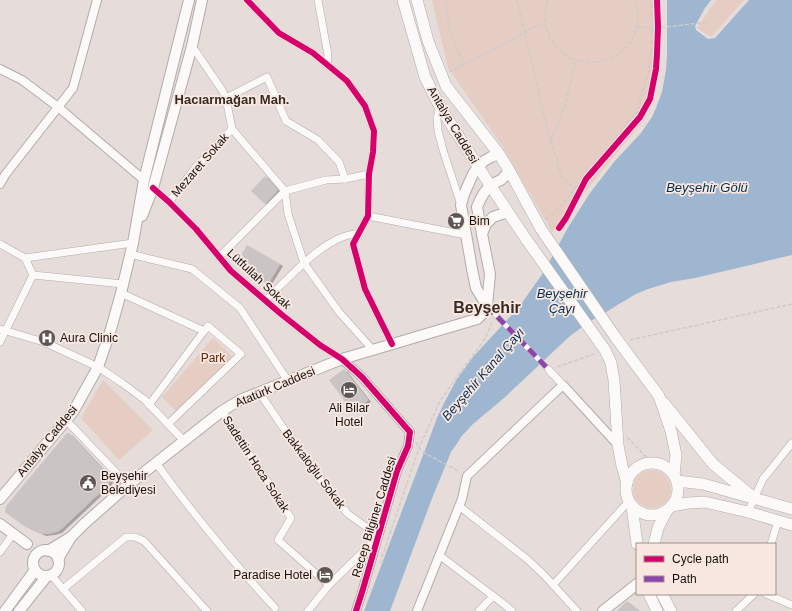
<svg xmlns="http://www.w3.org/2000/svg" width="792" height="611" font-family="Helvetica,sans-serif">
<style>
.green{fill:#e5cdc3}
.water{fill:#9fb6d0}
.building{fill:#cac4c4;filter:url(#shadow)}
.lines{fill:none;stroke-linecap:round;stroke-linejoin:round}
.pedestrian-casing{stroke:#b2aba8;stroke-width:6}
.minor-casing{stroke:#b2aba8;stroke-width:8}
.tertiary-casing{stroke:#b2aba8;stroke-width:10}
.secondary-casing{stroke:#b2aba8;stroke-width:12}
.primary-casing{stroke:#b2aba8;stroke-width:12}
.path{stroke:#cecbca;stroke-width:1.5;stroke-dasharray:4 2;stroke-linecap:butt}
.pedestrian{stroke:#fbfaf9;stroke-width:5}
.minor{stroke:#fbfaf9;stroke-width:7}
.tertiary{stroke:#fbfaf9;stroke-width:8}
.secondary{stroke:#fbfaf9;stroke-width:10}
.primary{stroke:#fbfaf9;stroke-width:11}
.quiet{stroke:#8e44ad;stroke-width:5;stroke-dasharray:10 5;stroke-linecap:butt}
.cycleway-casing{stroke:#f9e8e1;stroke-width:8}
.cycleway{stroke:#d6006c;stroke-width:6}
.labels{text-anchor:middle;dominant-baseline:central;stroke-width:3.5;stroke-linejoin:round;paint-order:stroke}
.street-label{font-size:12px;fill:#140f0c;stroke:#f9e8e1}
.poi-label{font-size:12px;fill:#140f0c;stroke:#f9e8e1;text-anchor:start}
.park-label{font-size:12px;fill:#632500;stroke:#f9e8e1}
.neighbourhood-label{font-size:13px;font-weight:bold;fill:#372b25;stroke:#f9e8e1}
.water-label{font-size:13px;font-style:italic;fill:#002d51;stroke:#f9e8e1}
.district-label{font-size:16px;font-weight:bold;fill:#372b25;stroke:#f9e8e1}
</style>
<defs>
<filter id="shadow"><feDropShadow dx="3" dy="2" stdDeviation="0" flood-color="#0004"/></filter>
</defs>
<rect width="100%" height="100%" fill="#e6ddda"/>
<!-- green -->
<g class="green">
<path d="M432,0H656L658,39L645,119L552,232L503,147L448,68Z"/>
<path d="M716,0H744L711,37L697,28Z"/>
<path d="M213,338L233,357L177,412L162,397Z"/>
<path d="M103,380L153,430L119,460L81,418Z"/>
<circle cx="652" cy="489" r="19"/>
</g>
<!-- water -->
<path class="water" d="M667,0H711L705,8L695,26L696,30L708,39L715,38L749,0H792V255L695,278L671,282L648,289L636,294L619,304L608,311L589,322L570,336L504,398L473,424L461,437L456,445L451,452L431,501L390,611H364L425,450L437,418L444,403L457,379L473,357L519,307L543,273L569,226L590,193L614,162L641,133L652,117L656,108L662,92L666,70L667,56Z"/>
<!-- building -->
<g class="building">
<path d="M265,176L278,190L265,204L251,191Z"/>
<path d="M247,245L280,264L268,284L236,265Z"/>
<path d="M344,369L368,400L353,412L329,380Z"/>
<path d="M69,433L111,478L108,485L59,531L52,533L43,534L23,525L5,512L6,506L66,434Z"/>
<path d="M627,601L639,611H617Z"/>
</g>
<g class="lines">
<!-- pedestrian casing -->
<g class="pedestrian-casing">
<path id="pedestrian" d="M487,306L549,370"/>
</g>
<!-- minor casing -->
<g class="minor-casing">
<g id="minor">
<path d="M247,0L279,33L313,53L347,81L365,106L374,131L373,152L369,174L368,216L353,244L365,289L392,344"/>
<path d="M318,0L328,55L327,65"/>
<path d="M192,46L222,90L226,98L232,129L285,191L288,214L304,263L339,312L373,350"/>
<path d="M226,98L267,77L286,121L318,140L339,162L345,179"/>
<path d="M440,107L437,118L438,131L443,150L461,205"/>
<path d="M153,188L169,202L196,229L231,271L281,314L320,345L342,359"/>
<path d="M169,202L195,168L232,129"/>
<path d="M368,216L466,235"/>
<path d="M0,244L25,258L33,275L0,342"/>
<path d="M130,254L192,269L240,308L288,381"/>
<path d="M219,257L285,191L326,180L345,179L369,174"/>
<path d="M25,258L133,243"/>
<path d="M33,275L123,284"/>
<path d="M121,293L204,331L149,405"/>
<path d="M265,301C287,280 328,232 359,234"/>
<path d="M0,329L44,342L98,367L122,383L145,400L184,441"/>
<path d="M549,370L563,385"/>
<path d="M259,392L292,441L323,484L348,514L379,536L329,585L308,611"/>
<path d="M222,411L291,518L278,540L329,585"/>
<path d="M66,420L128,485"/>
<path d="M168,424L241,354L208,326L204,331"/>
<path d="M156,463C193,514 233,562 275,608"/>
<path d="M459,506L527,559L545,576L577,611"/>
<path d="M748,512L763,479L792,443"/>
<path d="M771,544L778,521"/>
<path d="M0,552L13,534"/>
<path d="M439,555L505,605L512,611"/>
<path d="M51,575L82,611"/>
<path d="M553,585L629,501"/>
<path d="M63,589L126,537H135L144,541L207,611"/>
<path d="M766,594L792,605"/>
<path d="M479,611L493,596"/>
<path d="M736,611L754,594"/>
</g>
</g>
<!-- tertiary casing -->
<g class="tertiary-casing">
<g id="tertiary">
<path d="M0,69L22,80L58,107L144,180"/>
<path d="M0,184L5,175L73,88L97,0"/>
<path d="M342,359L362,377L410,432L408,446L397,471L363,589L356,611"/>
<path d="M417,611L462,499L467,476L548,399L563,385L618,445"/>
</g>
</g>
<!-- secondary casing -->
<g class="secondary-casing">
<g id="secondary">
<path d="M142,216L153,188L192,46L202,0"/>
<path d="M482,234L477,207L480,200L484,193L490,185L501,180L505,176L509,170"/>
<path d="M487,306L476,288L472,269L461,205L464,194L473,174L478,167L484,161L491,157L499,154"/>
<path d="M0,499L73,412L98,367L111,329L121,293L133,243L144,180L189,0"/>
<path d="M0,524L27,544"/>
<path d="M71,537L84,524L128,485L222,411L240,400L342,359L477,319C482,315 485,312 487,306L490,274L482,234L486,224L493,217L508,212"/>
<circle cx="46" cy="563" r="13"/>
<path d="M48,551L71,537L58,559"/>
<path d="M5,611L35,570"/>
<path d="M19,611L47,576"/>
<path d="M603,611L637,584"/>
</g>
</g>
<!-- primary casing -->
<g class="primary-casing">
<g id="primary">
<path d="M403,0L425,77L440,107L490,185L526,239L605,350L611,363L614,380L618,445L622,466L627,483"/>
<path d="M417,0L428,41L446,86L499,154L509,170L541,229L616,338L659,396L671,431L676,455L674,475"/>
<path d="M664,403L713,464L754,498"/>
<circle cx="652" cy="489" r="26"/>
<path d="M677,481L703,484L792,509"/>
<path d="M632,506L637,544"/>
<path d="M671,506L688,503L705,502L748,512L792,525"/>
<path d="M654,544L658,528L667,510"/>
<path d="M649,594L657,611"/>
<path d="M662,594L671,611"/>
</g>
</g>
<!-- path -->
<g class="path">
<path d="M446,0L449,29L464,65"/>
<path d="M517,0L545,119L561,176L575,189"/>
<path d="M548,0C547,3 546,6 545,9C544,16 545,26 548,33C549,35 550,39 552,41C567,66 602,69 623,50C629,45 634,38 636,30C638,20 639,9 635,0"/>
<path d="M637,27L659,28L708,22"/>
<path d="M449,72L464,65L545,22"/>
<path d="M551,141L564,108L576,61"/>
<path d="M546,219L555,212L575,189L637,111L649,71L653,27L651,0"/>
<path d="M630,340L792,304"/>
<path d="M557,367L597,353"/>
<path d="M627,437L652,463"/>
<path d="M416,442L419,448L423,452L460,472"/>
<path d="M380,563L419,448L440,401L459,374L485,339L493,320"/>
</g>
<!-- pedestrian -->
<use href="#pedestrian" class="pedestrian"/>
<!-- minor -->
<use href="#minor" class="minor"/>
<!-- tertiary -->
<use href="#tertiary" class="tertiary"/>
<!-- secondary -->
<use href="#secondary" class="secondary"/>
<!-- primary -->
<use href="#primary" class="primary"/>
<!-- quiet -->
<path class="quiet" d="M487,306L549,370"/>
<!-- cycleway casing -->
<g class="cycleway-casing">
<g id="cycleway">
<path d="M247,0L279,33L313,53L347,81L365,106L374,131L373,152L369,174L368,216L353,244L365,289L392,344"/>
<path d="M153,188L169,202L196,229L231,271L281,314L320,345L342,359L362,377L410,432L408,446L397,471L363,589L356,611"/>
<path d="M559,228L566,218L586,179L640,117L650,99L656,69L657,54L658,27L657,0"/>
</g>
</g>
<!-- cycleway -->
<use href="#cycleway" class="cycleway"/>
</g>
<!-- icons -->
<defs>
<g id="supermarket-disc" transform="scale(0.9)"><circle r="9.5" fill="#5e5754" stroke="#f9e8e1"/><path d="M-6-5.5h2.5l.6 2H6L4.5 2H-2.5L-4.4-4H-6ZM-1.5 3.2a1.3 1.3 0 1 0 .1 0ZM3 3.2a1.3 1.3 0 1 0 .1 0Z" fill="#fff"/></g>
<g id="hospital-disc" transform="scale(0.9)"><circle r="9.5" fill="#5e5754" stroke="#f9e8e1"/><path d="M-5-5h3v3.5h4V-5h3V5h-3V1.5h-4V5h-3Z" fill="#fff"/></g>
<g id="hotel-disc" transform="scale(0.9)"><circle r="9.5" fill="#5e5754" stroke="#f9e8e1"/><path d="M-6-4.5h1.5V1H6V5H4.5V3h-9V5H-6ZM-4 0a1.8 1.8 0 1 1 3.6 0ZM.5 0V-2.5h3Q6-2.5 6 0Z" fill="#fff"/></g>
<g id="civic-disc" transform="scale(0.9)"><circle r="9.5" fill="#5e5754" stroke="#f9e8e1"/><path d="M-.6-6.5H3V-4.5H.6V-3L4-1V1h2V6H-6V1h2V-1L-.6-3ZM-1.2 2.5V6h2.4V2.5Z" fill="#fff"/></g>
</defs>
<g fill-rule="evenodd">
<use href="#supermarket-disc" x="456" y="221"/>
<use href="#hospital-disc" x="47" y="338"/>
<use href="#hotel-disc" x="349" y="390"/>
<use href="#civic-disc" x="88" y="483"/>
<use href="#hotel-disc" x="325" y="575"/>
</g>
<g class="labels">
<!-- street labels -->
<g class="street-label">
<text transform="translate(453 125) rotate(59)">Antalya Caddesi</text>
<text transform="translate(200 165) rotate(-49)">Mezaret Sokak</text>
<text transform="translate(259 279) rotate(43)">Lütfullah Sokak</text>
<text transform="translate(275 387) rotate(-23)">Atatürk Caddesi</text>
<text transform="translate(47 441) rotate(-51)">Antalya Caddesi</text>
<text transform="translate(256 464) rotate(57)">Sadettin Hoca Sokak</text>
<text transform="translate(314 469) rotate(53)">Bakkaloğlu Sokak</text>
<text transform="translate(374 517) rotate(-73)">Recep Bilginer Caddesi</text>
</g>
<!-- poi labels -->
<g class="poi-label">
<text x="469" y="221">Bim</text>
<text x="60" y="338">Aura Clinic</text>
<text x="349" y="408" text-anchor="middle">Ali Bilar<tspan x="349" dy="14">Hotel</tspan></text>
<text x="101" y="476">Beyşehir<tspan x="101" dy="14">Belediyesi</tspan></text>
<text x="312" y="575" text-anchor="end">Paradise Hotel</text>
</g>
<!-- park labels -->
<g class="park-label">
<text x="213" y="358">Park</text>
</g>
<!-- neighbourhood labels -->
<g class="neighbourhood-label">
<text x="232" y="99">Hacıarmağan Mah.</text>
</g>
<!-- water labels -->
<g class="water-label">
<text x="707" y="187">Beyşehir Gölü</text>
<text x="562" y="293">Beyşehir<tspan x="562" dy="15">Çayı</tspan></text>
<text transform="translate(483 374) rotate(-49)">Beyşehir Kanal Çayı</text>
</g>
<!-- district labels -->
<g class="district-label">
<text x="487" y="307">Beyşehir</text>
</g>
</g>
<!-- legend -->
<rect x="636" y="543" width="140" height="52" fill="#f9e8e1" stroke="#9d918c"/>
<rect x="644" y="556" width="20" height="6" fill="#d6006c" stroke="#9d918c"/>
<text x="672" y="563" font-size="12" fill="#140f0c">Cycle path</text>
<rect x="644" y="576" width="20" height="6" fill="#8e44ad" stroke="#9d918c"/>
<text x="672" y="583" font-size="12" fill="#140f0c">Path</text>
</svg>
